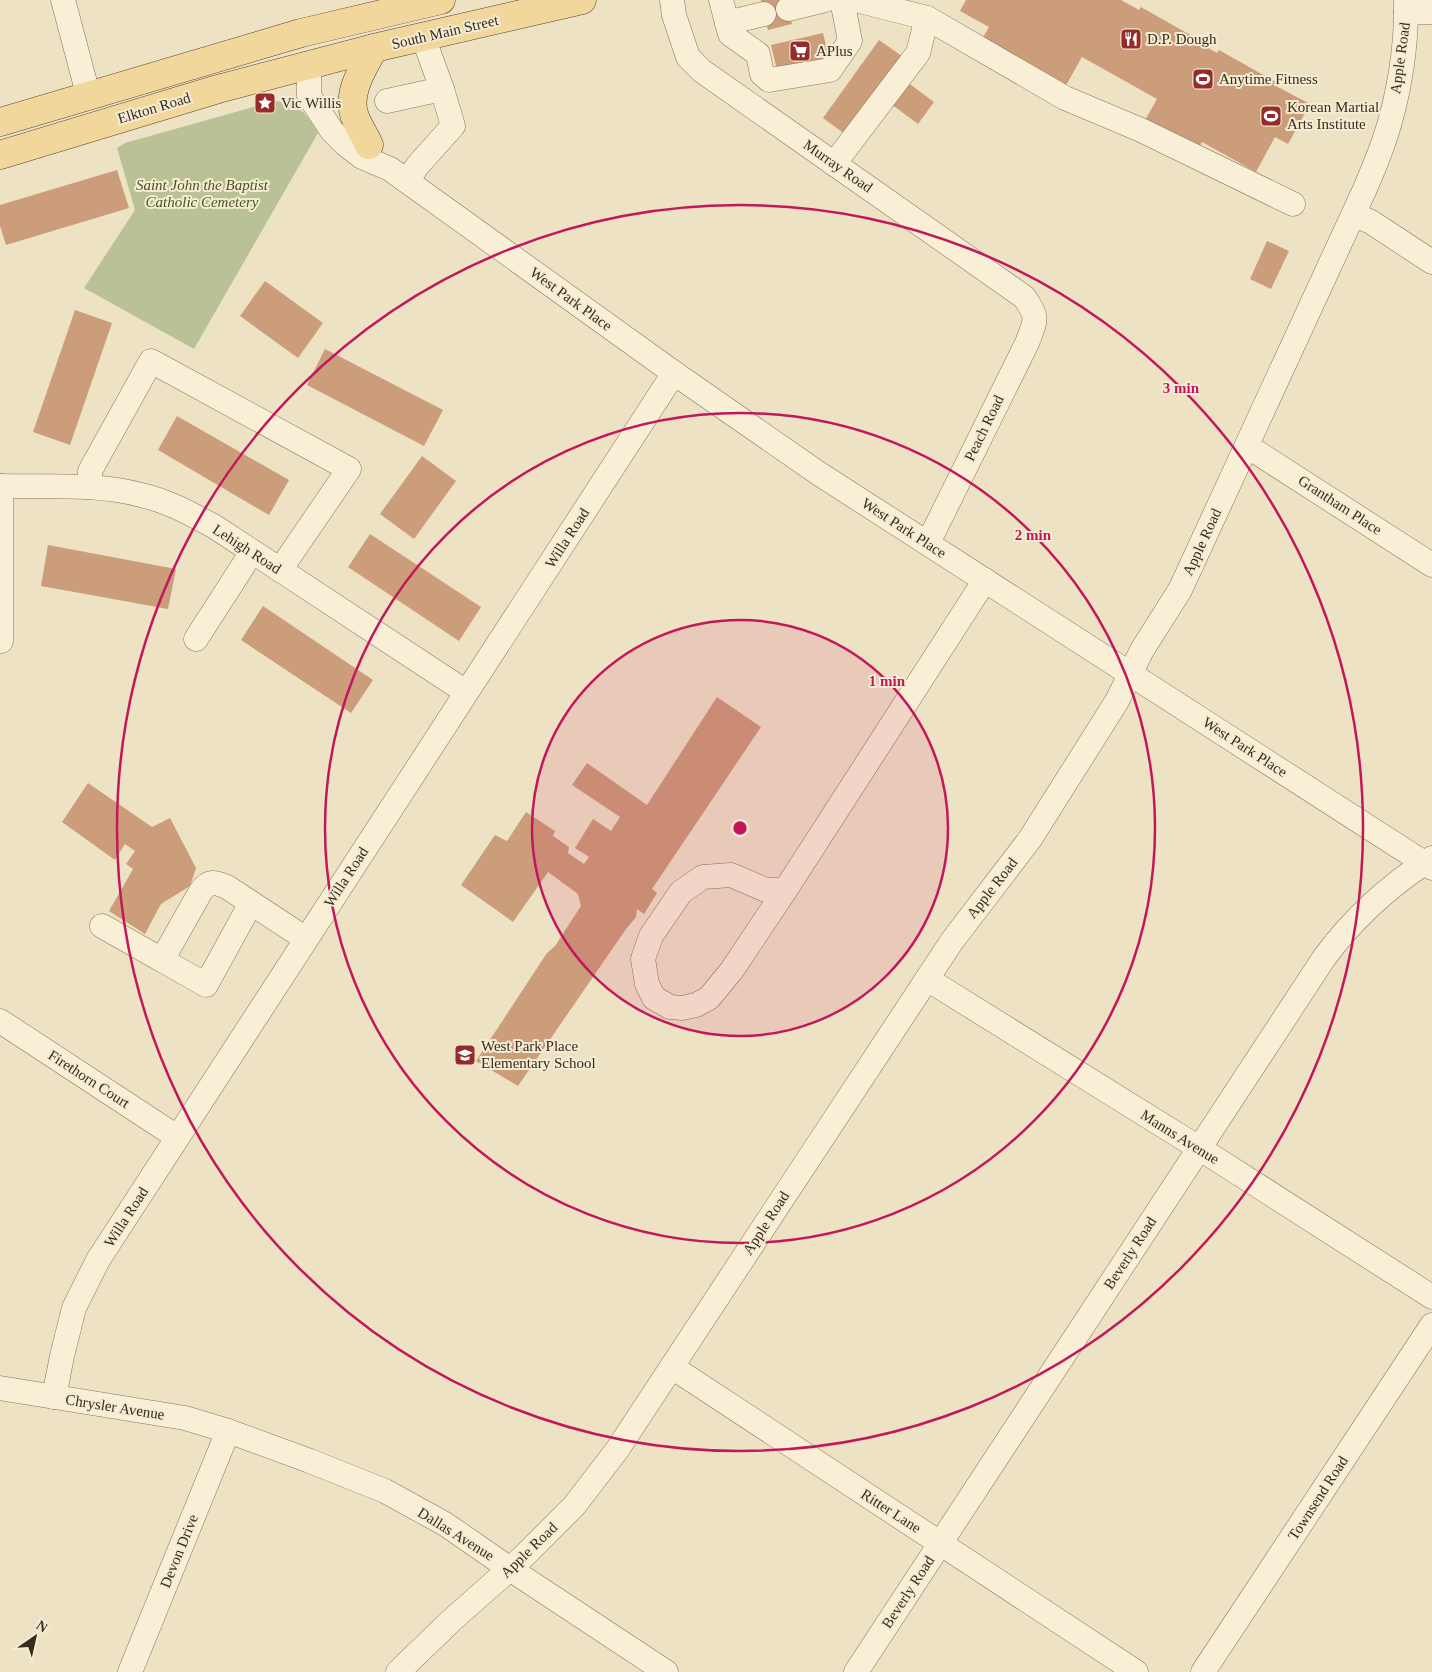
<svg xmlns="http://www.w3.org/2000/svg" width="1432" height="1672" font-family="Georgia,serif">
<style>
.cemetery{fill:#bbc197}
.building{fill:#cc9d7a}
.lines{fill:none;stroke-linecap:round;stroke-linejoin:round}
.minor-casing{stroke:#88735a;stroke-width:25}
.major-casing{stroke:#56412e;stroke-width:29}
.minor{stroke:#f9efd7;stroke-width:24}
.major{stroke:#f1d79c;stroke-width:28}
.ring{fill:none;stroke:#c2185b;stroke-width:2.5}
.labels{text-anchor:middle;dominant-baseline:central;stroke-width:4;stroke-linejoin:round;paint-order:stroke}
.street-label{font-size:15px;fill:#382b1e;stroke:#f5ecd3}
.poi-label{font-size:15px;fill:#382b1e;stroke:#f5ecd3;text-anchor:start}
.park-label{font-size:15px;font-style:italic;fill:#485425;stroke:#f5ecd3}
.centre{fill:#c2185b;stroke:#f5ecd3;stroke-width:2.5}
.ring-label{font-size:15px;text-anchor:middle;font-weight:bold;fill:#c2185b;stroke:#f5ecd3;stroke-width:4;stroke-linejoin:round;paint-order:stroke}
</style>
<rect width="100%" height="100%" fill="#eee2c4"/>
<!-- cemetery -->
<path class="cemetery" d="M275,101C301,105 305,112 318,133L194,349L84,288L135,210L117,148L125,143Z"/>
<!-- building -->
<g class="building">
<path d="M761,0H786L792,24L768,30Z"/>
<path d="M966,0H1121L1139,10L1141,7L1192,36L1191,38L1217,53L1219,50L1276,82L1274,85L1310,104L1288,144L1275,137L1256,172L1202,142L1198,149L1144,122L1157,99L1082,57L1065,87L981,41L989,27L960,11Z"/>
<path d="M823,33L829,58L777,70L771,45Z"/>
<path d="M879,40L906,59L849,137L823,118Z"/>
<path d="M907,82L934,102L918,124L891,104Z"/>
<path d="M117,170L129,208L6,245L0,226V205Z"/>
<path d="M1267,241L1289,251L1271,289L1250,279Z"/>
<path d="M265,281L323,323L298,358L240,316Z"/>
<path d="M75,310L112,323L70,445L33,432Z"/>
<path d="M325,349L443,410L424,446L307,385Z"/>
<path d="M177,416L289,480L269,515L158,450Z"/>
<path d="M422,456L456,481L414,539L380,514Z"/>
<path d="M370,534L481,607L459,641L348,567Z"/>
<path d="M48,545L176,569L168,609L41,586Z"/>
<path d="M263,606L373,680L351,713L241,640Z"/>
<path d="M717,697L761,727L652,889L657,893L644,914L637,909L636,917L626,929L518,1086L476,1061L547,953L555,946L581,906L578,894L548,872L513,922L461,885L495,835L507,841L526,812L555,831L553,836L569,847L568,853L584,864L589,857L575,848L593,819L611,831L620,817L572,785L587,763L647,805Z"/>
<path d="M88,783L152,827L170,818L196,868L190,886L161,904L145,934L109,911L133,869L126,864L135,851L125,844L115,860L62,822Z"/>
</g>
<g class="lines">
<!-- minor casing -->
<g class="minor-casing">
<g id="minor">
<path d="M63,0L88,94"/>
<path d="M672,0L674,15L688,57L702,71L1024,297C1039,318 1036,319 1027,343L928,543"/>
<path d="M721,0L730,34L758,54L762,74L769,80L830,70L850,41L842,0"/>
<path d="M856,0L927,18L1065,98L1141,130L1293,204"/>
<path d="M788,9L825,0"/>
<path d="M1406,12H1432"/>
<path d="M727,23L764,14"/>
<path d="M309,65V96L332,131L345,144L362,157L390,169L674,373L818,473L1432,868"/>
<path d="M387,101L442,89"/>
<path d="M834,164L918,53L927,18"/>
<path d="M407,181L418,165L453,126L442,89L423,37"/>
<path d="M1355,215L1371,222L1432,262"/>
<path d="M1247,446L1432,565"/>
<path d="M0,486C46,487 96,483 141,495C168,501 191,514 215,527L466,692"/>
<path d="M90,487V471L151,361L349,469L280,570"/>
<path d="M196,639L252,552"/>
<path d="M1,641V486"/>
<path d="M786,889L766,890L731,875L703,877L681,892L651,936L643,959L647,984L654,998L670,1007L682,1008L696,1005L709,998L732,970L786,889L985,580"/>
<path d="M102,926L162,960L201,891C209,880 215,882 227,887L306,939"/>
<path d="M162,960L206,985L251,903"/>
<path d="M927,979L1199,1148L1432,1297"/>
<path d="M0,1021L177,1137"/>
<path d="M672,1367L1136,1672"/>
<path d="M0,1388L185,1418L228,1431L310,1461L385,1491L445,1524L510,1569L666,1672"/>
<path d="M54,1397L62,1356L74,1308L98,1260L674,373"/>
<path d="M130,1672L228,1431"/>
<path d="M398,1672L453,1619L522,1558L574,1506L617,1450L952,941L1030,839L1117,701L1142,650L1180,590L1364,191C1371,175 1378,158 1384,141C1399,97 1407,46 1406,0"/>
<path d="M856,1672L1324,958C1354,917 1390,885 1432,858"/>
<path d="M1203,1672L1432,1325"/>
</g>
</g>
<!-- major casing -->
<g class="major-casing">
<g id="major">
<path d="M0,122L301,33L441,0"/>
<path d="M369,145C365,136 359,127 355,117C346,94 363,68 374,48"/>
<path d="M0,155L218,89L374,48L582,0"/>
</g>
</g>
<!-- minor -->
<use href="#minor" class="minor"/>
<!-- major -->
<use href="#major" class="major"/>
</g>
<!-- distance rings -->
<circle cx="740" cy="828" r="208" fill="#c2185b" fill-opacity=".12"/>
<g class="ring">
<circle cx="740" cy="828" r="208"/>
<circle cx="740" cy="828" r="415"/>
<circle cx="740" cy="828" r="623"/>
</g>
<!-- icons -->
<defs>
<g id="restaurant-square" transform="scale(1.125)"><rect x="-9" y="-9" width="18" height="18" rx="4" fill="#972b2b" stroke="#f5ecd3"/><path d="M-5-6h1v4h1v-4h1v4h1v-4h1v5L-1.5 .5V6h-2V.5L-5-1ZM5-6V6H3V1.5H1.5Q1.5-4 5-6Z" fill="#fff"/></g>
<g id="supermarket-square" transform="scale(1.125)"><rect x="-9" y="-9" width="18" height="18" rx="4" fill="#972b2b" stroke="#f5ecd3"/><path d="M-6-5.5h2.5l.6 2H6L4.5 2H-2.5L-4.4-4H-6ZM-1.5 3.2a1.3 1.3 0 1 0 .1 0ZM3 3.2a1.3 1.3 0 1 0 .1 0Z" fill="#fff"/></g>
<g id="stadium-square" transform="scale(1.125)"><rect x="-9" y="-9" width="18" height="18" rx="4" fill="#972b2b" stroke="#f5ecd3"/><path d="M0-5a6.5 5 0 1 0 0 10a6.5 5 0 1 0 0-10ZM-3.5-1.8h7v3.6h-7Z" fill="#fff"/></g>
<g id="sight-square" transform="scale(1.125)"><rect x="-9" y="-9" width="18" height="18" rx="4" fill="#972b2b" stroke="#f5ecd3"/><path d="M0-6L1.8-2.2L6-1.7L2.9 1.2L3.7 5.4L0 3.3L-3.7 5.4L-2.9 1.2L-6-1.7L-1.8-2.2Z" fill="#fff"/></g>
<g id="school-square" transform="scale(1.125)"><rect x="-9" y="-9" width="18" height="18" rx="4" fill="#972b2b" stroke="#f5ecd3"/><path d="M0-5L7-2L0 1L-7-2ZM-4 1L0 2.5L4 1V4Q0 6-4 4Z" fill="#fff"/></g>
</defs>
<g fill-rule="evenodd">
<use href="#restaurant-square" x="1131" y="39"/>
<use href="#supermarket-square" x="800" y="51"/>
<use href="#stadium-square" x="1203" y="79"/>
<use href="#sight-square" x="265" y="103"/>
<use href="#stadium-square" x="1271" y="116"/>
<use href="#school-square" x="465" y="1055"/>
</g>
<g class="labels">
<!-- street labels -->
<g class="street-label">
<text transform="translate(445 32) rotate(-13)">South Main Street</text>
<text transform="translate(1400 58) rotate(-82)">Apple Road</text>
<text transform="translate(154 108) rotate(-17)">Elkton Road</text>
<text transform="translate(838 166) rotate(35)">Murray Road</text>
<text transform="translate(571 299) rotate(36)">West Park Place</text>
<text transform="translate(984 428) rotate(-64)">Peach Road</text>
<text transform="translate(1340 505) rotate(33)">Grantham Place</text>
<text transform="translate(904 528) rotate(33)">West Park Place</text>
<text transform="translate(567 538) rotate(-57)">Willa Road</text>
<text transform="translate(1202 542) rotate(-65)">Apple Road</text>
<text transform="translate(247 549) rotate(33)">Lehigh Road</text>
<text transform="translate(1245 747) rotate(33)">West Park Place</text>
<text transform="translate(346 877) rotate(-57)">Willa Road</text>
<text transform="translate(992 888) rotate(-52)">Apple Road</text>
<text transform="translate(89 1079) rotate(33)">Firethorn Court</text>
<text transform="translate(1180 1137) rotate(32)">Manns Avenue</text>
<text transform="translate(126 1217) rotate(-57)">Willa Road</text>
<text transform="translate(766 1223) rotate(-57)">Apple Road</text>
<text transform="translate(1130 1253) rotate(-57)">Beverly Road</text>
<text transform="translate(115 1407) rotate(9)">Chrysler Avenue</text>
<text transform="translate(1318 1498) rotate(-57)">Townsend Road</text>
<text transform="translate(891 1511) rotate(33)">Ritter Lane</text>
<text transform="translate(456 1534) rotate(32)">Dallas Avenue</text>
<text transform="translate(529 1550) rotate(-44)">Apple Road</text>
<text transform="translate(179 1551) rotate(-68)">Devon Drive</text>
<text transform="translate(908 1592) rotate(-57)">Beverly Road</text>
</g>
<!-- poi labels -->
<g class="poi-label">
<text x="1147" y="39">D.P. Dough</text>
<text x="816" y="51">APlus</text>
<text x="1219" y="79">Anytime Fitness</text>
<text x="281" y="103">Vic Willis</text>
<text x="1287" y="107">Korean Martial<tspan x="1287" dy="17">Arts Institute</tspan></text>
<text x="481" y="1046">West Park Place<tspan x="481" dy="17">Elementary School</tspan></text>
</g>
<!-- park labels -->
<g class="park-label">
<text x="202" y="185">Saint John the Baptist<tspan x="202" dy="17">Catholic Cemetery</tspan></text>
</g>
</g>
<circle cx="740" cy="828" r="8" class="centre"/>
<g class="ring-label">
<text x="1181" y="393">3 min</text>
<text x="1033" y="540">2 min</text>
<text x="887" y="686">1 min</text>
</g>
<!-- north arrow -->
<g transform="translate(35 1637) rotate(34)" stroke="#f5ecd3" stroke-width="4" paint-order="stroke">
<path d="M0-4L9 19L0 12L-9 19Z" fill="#382b1e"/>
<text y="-8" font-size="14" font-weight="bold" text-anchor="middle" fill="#382b1e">N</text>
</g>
</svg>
